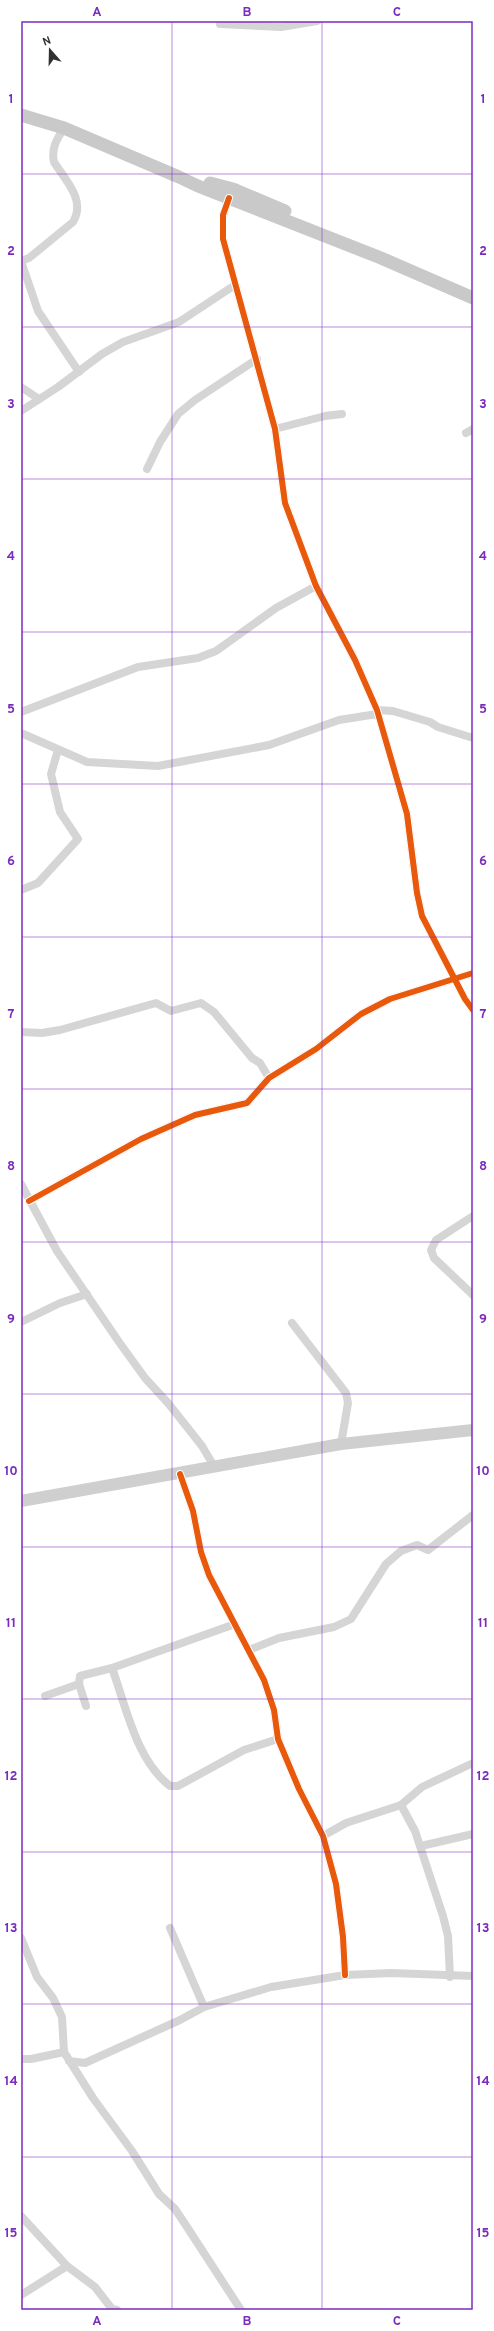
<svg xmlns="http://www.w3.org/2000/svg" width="494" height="2331" font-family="Overpass,sans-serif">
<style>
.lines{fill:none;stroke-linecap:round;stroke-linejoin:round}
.street{stroke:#d5d5d5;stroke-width:8}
.secondary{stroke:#cfcfcf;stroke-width:12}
.primary{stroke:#c9c9c9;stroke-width:13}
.cycleway-casing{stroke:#fff;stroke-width:8}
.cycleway{stroke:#e8590c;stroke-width:6}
.grid{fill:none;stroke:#7b2cbf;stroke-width:1;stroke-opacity:0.55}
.neatline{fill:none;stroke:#7b2cbf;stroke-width:1.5}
.grid-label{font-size:13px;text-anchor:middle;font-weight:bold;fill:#7b2cbf}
</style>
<rect width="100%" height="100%" fill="#fff"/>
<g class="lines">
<!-- street -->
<g class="street">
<path d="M220,24L281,27L317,21"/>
<path d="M229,198L223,215V239L275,429L285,503L316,586L355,660L377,710L407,814L417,893L422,916L465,999L473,1010"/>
<path d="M21,261L29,258L73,222C86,200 66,181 54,162C51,148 57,139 64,128"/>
<path d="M21,261L38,311L79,372"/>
<path d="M21,387L39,399"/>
<path d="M21,411L58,387L102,354L123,342L179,322L235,285"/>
<path d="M275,429L325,416L342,414"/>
<path d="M466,433L473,429"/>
<path d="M147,469L160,442L178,414L195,400L257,359"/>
<path d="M377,710L393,711L430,722L438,727L473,738"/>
<path d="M21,712L138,667L198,658L216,651L276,608L316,586"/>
<path d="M21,733L87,762L158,766L269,745L339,720L377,714"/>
<path d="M21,890L38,883L78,839L60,812L51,774L58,750"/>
<path d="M21,1032L42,1033L60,1030L156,1003L171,1011L201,1003L214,1012L252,1058L260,1063L269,1078"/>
<path d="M21,1184L57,1251L119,1342L145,1378L168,1403L202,1446L215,1468"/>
<path d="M29,1201L141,1139L195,1115L247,1103L269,1078L316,1049L361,1014L390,999L473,973"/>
<path d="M473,1216L436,1240L431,1250L434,1258L473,1295"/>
<path d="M21,1322L60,1303L87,1294"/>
<path d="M292,1323L346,1393L348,1403L341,1444"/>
<path d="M180,1474L193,1511L201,1552L209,1575L264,1680L274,1710L278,1739L299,1789L323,1836L336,1884L343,1937L345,1975"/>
<path d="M249,1650L279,1638L334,1627L351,1619L386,1564L401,1551L417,1545L428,1550L473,1515"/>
<path d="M112,1668C126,1706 136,1760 170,1786H178L244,1750L278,1739"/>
<path d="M45,1696L79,1684"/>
<path d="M86,1706L79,1684L80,1676L112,1668L235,1624"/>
<path d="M401,1805L415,1831L443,1916L448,1936L450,1977"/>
<path d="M323,1836L346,1823L401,1805L422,1787L473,1763"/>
<path d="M421,1846L473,1834"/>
<path d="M170,1928L204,2007"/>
<path d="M21,1938L37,1977L53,1998L62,2017L64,2052L93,2098L132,2151L159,2194L175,2209L187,2227L241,2310"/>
<path d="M21,2059H31L64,2052"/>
<path d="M69,2061L85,2063L180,2020L204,2007L271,1987L345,1975L391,1973L473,1976"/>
<path d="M21,2216L67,2266L95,2287L112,2309L117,2310"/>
<path d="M21,2295L67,2266"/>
</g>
<!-- secondary -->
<path class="secondary" d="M21,1501L341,1444L473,1430"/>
<!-- primary -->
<g class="primary">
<path d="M21,115L64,128L179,177L198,186L381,258L473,298"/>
<path d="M210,183L233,189L285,211"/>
</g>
<!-- cycleway casing -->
<g class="cycleway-casing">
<g id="cycleway">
<path d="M229,198L223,215V239L275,429L285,503L316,586L355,660L377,710L407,814L417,893L422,916L465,999L473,1010"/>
<path d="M29,1201L141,1139L195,1115L247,1103L269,1078L316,1049L361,1014L390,999L473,973"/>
<path d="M180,1474L193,1511L201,1552L209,1575L264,1680L274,1710L278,1739L299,1789L323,1836L336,1884L343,1937L345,1975"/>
</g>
</g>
<!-- cycleway -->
<use href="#cycleway" class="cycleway"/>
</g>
<!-- grid -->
<path class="grid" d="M172,21V2310M322,21V2310M21,174H473M21,327H473M21,479H473M21,632H473M21,784H473M21,937H473M21,1089H473M21,1242H473M21,1394H473M21,1547H473M21,1699H473M21,1852H473M21,2004H473M21,2157H473"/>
<!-- border -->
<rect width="494" height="2331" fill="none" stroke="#ffffff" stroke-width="44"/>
<!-- north arrow -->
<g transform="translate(50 50) rotate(340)" stroke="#ffffff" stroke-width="3" paint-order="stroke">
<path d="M0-3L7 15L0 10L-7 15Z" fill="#313131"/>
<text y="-6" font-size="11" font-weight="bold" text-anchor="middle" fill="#313131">N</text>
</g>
<rect x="22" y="22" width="450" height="2287" class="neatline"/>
<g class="grid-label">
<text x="97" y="16">A</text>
<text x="247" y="16">B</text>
<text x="397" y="16">C</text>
<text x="11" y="103">1</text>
<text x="483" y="103">1</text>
<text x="11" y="255">2</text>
<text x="483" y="255">2</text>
<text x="11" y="408">3</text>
<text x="483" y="408">3</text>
<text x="11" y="560">4</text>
<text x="483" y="560">4</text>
<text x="11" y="713">5</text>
<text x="483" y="713">5</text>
<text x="11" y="865">6</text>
<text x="483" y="865">6</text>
<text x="11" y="1018">7</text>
<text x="483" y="1018">7</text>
<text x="11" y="1170">8</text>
<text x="483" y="1170">8</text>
<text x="11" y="1323">9</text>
<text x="483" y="1323">9</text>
<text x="11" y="1475">10</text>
<text x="483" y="1475">10</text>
<text x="11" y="1627">11</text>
<text x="483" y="1627">11</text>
<text x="11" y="1780">12</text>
<text x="483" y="1780">12</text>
<text x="11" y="1932">13</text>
<text x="483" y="1932">13</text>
<text x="11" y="2085">14</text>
<text x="483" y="2085">14</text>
<text x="11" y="2237">15</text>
<text x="483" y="2237">15</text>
<text x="97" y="2325">A</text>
<text x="247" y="2325">B</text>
<text x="397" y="2325">C</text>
</g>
</svg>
